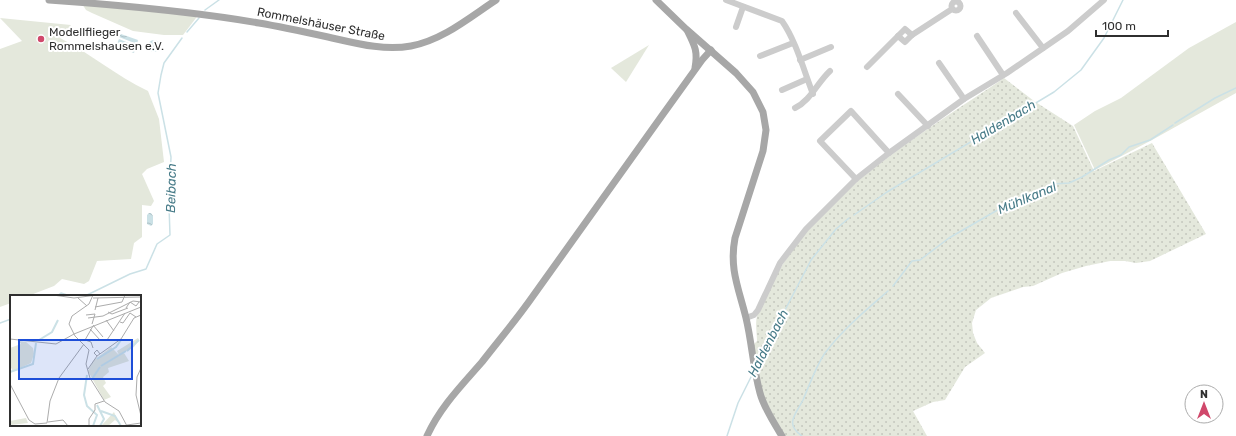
<svg xmlns="http://www.w3.org/2000/svg" width="1236" height="436" font-family="Rubik,sans-serif">
<style>
.grass{fill:#e4e8dc}
.garden{fill:url(#garden-dots)}
.water{fill:url(#water-waves)}
.lines{fill:none;stroke-linecap:round;stroke-linejoin:round}
.stream{stroke:#cbe1e6;stroke-width:1.5}
.minor{stroke:#ccc;stroke-width:6}
.major{stroke:#a7a7a7;stroke-width:7}
.poi-dot{fill:#d0486b;stroke:#fff;stroke-width:1.5}
.labels{text-anchor:middle;dominant-baseline:central;stroke-width:4;stroke-linejoin:round;paint-order:stroke}
.street-label{font-size:12px;fill:#2f2f2f;stroke:#fff}
.poi-label{font-size:12px;fill:#2f2f2f;stroke:#fff;text-anchor:start}
.water-label{font-size:13px;font-style:italic;fill:#477b88;stroke:#fff}
.inset-river{fill:none;stroke:#cbe1e6;stroke-width:2}
.inset-road{fill:none;stroke:#acacac;stroke-width:1}
.view{fill:#1d4ed8;fill-opacity:0.15;stroke:#1d4ed8;stroke-width:2}
.inset-edge{fill:none;stroke:#2f2f2f;stroke-width:2}
</style>
<defs>
<pattern id="garden-dots" width="8" height="8" patternUnits="userSpaceOnUse"><rect width="8" height="8" fill="#e4e8dc"/><path d="M2 2h.1M6 6h.1" fill="none" stroke="#c4c7bd" stroke-width="1.8" stroke-linecap="round"/></pattern>
<pattern id="water-waves" width="16" height="10" patternUnits="userSpaceOnUse"><rect width="16" height="10" fill="#cbe1e6"/><path d="M0 5q4-4 8 0t8 0" fill="none" stroke="#afc1c6"/></pattern>
</defs>
<rect width="100%" height="100%" fill="#fff"/>
<!-- grass -->
<g class="grass">
<path d="M81,2L199,14L183,35H164L133,31L92,13L86,10Z"/>
<path d="M0,18L71,25L60,38C90,53 116,76 148,91L159,119L164,162L147,169L142,174L154,201L151,206L142,205V237L134,243L131,259L97,261L89,281L84,284L62,279L54,286L28,296H11V303L0,307V49L22,41Z"/>
<path d="M1236,22V93L1152,140L1095,170L1074,125L1095,111L1121,98L1189,48Z"/>
<path d="M649,45L626,82L611,68Z"/>
</g>
<!-- garden -->
<path class="garden" d="M1004,78L1034,101L1073,126L1094,171L1152,143L1206,234L1150,261L1136,263L1125,261H1110L1086,266L1062,273L1033,286L1023,287L991,298L976,310L972,323L973,333L977,343L985,353L965,367L945,400L933,402L913,411L927,436H784L762,394L752,346L757,341C757,333 755,324 757,316C760,305 767,293 772,283C819,192 922,134 1004,78Z"/>
<!-- water -->
<g class="water">
<path d="M121,34L138,40L137,44L119,37Z"/>
<path d="M119,39L136,46L134,53L116,46Z"/>
<circle cx="154" cy="46" r="6"/>
<path d="M149,213H151L153,216V224L151,226L147,224V215Z"/>
</g>
<g class="lines">
<!-- stream -->
<g class="stream">
<path d="M205,10L219,0"/>
<path d="M187,32L199,18"/>
<path d="M1175,123L1215,98L1236,88"/>
<path d="M854,215L887,192L1054,92L1081,70L1104,38L1123,0"/>
<path d="M893,286L912,261L920,260L949,238L1008,204L1053,184L1069,183L1082,177L1109,160L1121,155L1129,147L1150,140L1173,125"/>
<path d="M57,296L61,293L70,296"/>
<path d="M85,296L130,274L146,269L157,244L170,235L169,206L171,157L158,93L161,75L164,63L182,38"/>
<path d="M0,323L11,319"/>
<path d="M757,364L811,260L836,229L849,218"/>
<path d="M727,436L738,403L753,373"/>
<path d="M802,436C784,424 796,414 803,400C809,386 816,366 825,353C843,329 866,310 888,291"/>
</g>
<!-- minor -->
<g class="minor">
<path d="M726,0L782,21C796,41 804,71 813,94"/>
<circle cx="956" cy="6" r="4.5"/>
<path d="M1016,13L1043,48"/>
<path d="M736,27L743,7"/>
<path d="M898,36L905,42L912,35L952,9"/>
<path d="M977,36L1003,75"/>
<path d="M760,56L793,43"/>
<path d="M800,60L831,47"/>
<path d="M939,63L964,99"/>
<path d="M867,67L905,29L912,35"/>
<path d="M782,90L807,79"/>
<path d="M898,94L928,126"/>
<path d="M795,108C811,100 817,83 830,71"/>
<path d="M856,179L820,141L851,111L889,153"/>
<path d="M746,318L754,315L758,310L780,263L806,229L856,179L889,153L964,99L1007,73L1068,31L1104,0"/>
</g>
<!-- major -->
<g class="major">
<path d="M49,0C120,5 190,11 259,23C282,27 305,32 328,37C355,43 383,51 411,46C443,40 470,17 496,0"/>
<path d="M656,0L686,29L736,73L753,92L763,112L766,130L763,151L735,238C729,269 739,289 746,318C752,343 753,368 760,393C764,408 774,423 782,436"/>
<path d="M688,32C695,46 698,52 695,68"/>
<path d="M427,436C440,407 462,385 482,362C499,340 517,319 533,296L661,117L702,60L711,50"/>
</g>
</g>
<!-- markers -->
<circle class="poi-dot" cx="41" cy="39" r="4"/>
<g class="labels">
<!-- street labels -->
<g class="street-label">
<text transform="translate(321 24) rotate(11)">Rommelshäuser Straße</text>
</g>
<!-- poi labels -->
<g class="poi-label">
<text x="49" y="32">Modellflieger<tspan x="49" dy="14">Rommelshausen e.V.</tspan></text>
</g>
<!-- water labels -->
<g class="water-label">
<text transform="translate(1003 122) rotate(-31)">Haldenbach</text>
<text transform="translate(171 188) rotate(-89)">Beibach</text>
<text transform="translate(1027 198) rotate(-23)">Mühlkanal</text>
<text transform="translate(768 343) rotate(-63)">Haldenbach</text>
</g>
</g>
<!-- overview -->
<g transform="translate(10 295)">
<rect width="131" height="131" fill="#fff"/>
<path d="M128,43L129,45L124,52L109,60L107,56ZM9,46L16,47L23,53L24,59L21,68L3,76L0,71V53L11,49ZM16,123L18,128L0,130V126Z" fill="#e4e8dc"/>
<path d="M101,52L109,60L114,58L119,66L98,73L99,77L93,82L96,88L93,91L101,102L94,105L78,76L83,66ZM104,117L109,128L105,125L98,131H91Z" fill="#e4e8dc"/>
<path class="inset-river" d="M29,45L42,37L48,25M117,56L129,45M87,64L106,52L111,45M91,71L116,56M0,77L23,69L26,48M77,80L74,100L77,111L87,120L83,131M82,84L90,72M87,110L94,124L90,131M91,116L105,121L111,131"/>
<path class="inset-road" d="M43,0L64,3L87,0M83,0L79,9L62,21L59,29L65,41L79,55L76,69L80,83L95,107L109,116L117,131M68,3L77,11M83,3L131,2M85,12L112,7L115,0M116,13L120,7L126,11L129,7M85,15L88,3M98,17L102,19L118,13M76,20L85,19L82,29M78,23L93,21L123,6L131,7M96,25L104,36M110,27L113,28L120,18L126,22M83,30L93,42M83,31L75,45L81,47L83,53M80,34L90,45M64,39L131,12M0,44L46,49L64,39M97,45L115,18M87,61L84,58L87,55L90,59M131,73L127,82L126,100L131,121M78,74L87,61L111,44L124,23L131,20M0,89L19,125L25,129L37,128M38,127L53,125L58,131M37,128L40,106L49,83L74,49M117,130L131,128M79,131V124L85,115V109L94,106"/>
<path class="view" d="M9,45H122V84H9Z"/>
<rect width="131" height="131" class="inset-edge"/>
</g>
<!-- north arrow -->
<g transform="translate(1204 404)"><circle r="19" fill="#ffffff" stroke="#acacac"/>
<path d="M0-3L7 15L0 10L-7 15Z" fill="#d0486b"/>
<text y="-6" font-size="11" font-weight="bold" text-anchor="middle" fill="#2f2f2f">N</text>
</g>
<!-- scale -->
<path d="M1096 30v6h72v-6" fill="none" stroke="#2f2f2f" stroke-width="2"/>
<text x="1102" y="30" font-size="12" fill="#2f2f2f" stroke="#ffffff" stroke-width="3" paint-order="stroke">100 m</text>
</svg>
